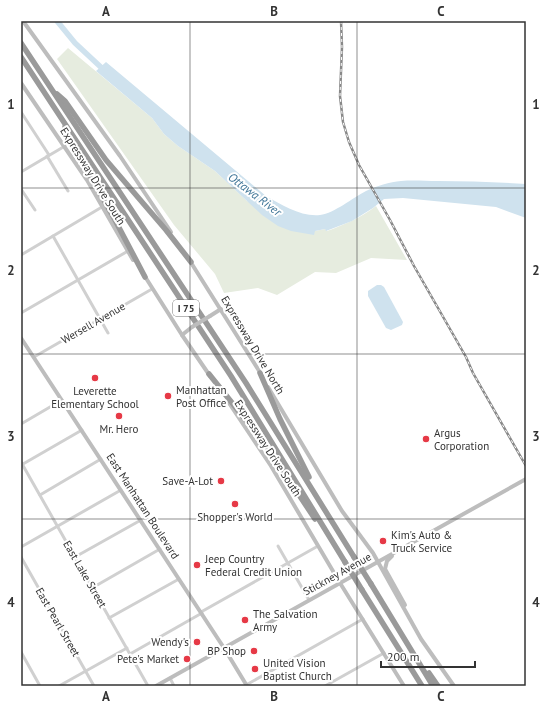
<svg xmlns="http://www.w3.org/2000/svg" width="547" height="707" font-family="'PT Sans',sans-serif">
<style>
.green{fill:#e6ecdf}
.water{fill:#cfe2ee}
.lines{fill:none;stroke-linecap:round;stroke-linejoin:round}
.river{stroke:#cfe2ee;stroke-width:5.5}
.street{stroke:#d0d0d0;stroke-width:3}
.secondary{stroke:#bdbdbd;stroke-width:4}
.highway{stroke:#9a9a9a;stroke-width:5.5}
.rail-casing{stroke:#888;stroke-width:2.5}
.rail{stroke:#fff;stroke-width:1;stroke-dasharray:3;stroke-linecap:butt}
.secondary-bridge{stroke:#bdbdbd;stroke-width:4}
.highway-bridge{stroke:#9a9a9a;stroke-width:5.5}
.grid{fill:none;stroke:#333;stroke-width:1;stroke-opacity:0.55}
.poi-dot{fill:#e63946;stroke:#fff;stroke-width:1.5}
.labels{text-anchor:middle;dominant-baseline:central;stroke-width:4;stroke-linejoin:round;paint-order:stroke}
.shield{fill:#fff;stroke:#707070;stroke-width:1}
.shield-label{font-size:10px;font-weight:bold;fill:#333}
.street-label{font-size:11px;fill:#333;stroke:#fff}
.poi-label{font-size:11px;fill:#333;stroke:#fff;text-anchor:start}
.water-label{font-size:12px;font-style:italic;fill:#3f7597;stroke:#fff}
.neatline{fill:none;stroke:#333;stroke-width:1.5}
.grid-label{font-size:13px;text-anchor:middle;font-weight:bold;fill:#333}
</style>
<rect width="100%" height="100%" fill="#fff"/>
<!-- green -->
<path class="green" d="M68,48L152,118L164,134L178,146L215,171L247,201L315,231L325,229L327,231C344,225 362,217 376,206L407,260L371,258L336,273L315,272L277,295L258,288L224,293L215,274L174,225L57,59Z"/>
<!-- water -->
<g class="water">
<path d="M106,62L266,196C282,205 301,217 320,215C335,213 352,198 366,191C376,186 390,182 401,181C413,180 425,181 438,181C467,181 496,182 526,184V218L496,207L403,198L384,199L373,208L352,221L326,231L325,229L315,231L314,235L291,231L278,226L262,215L215,171L178,146L164,134L152,118L96,71Z"/>
<path d="M377,285H381L384,287L403,322L402,325L391,330L386,328L368,296V291Z"/>
</g>
<g class="lines">
<!-- river -->
<path class="river" d="M57,21L75,43L105,71"/>
<!-- street -->
<g class="street">
<path d="M21,112L49,155"/>
<path d="M47,156L68,191"/>
<path d="M21,172L65,146"/>
<path d="M21,189L35,210"/>
<path d="M53,236L108,333"/>
<path d="M21,255L102,207"/>
<path d="M21,313L128,251"/>
<path d="M34,357L152,289"/>
<path d="M21,424L62,400"/>
<path d="M21,462L148,686"/>
<path d="M23,464L82,430"/>
<path d="M40,495L101,459"/>
<path d="M278,546L309,600"/>
<path d="M21,547L121,490"/>
<path d="M21,557L94,686"/>
<path d="M75,557L141,520"/>
<path d="M92,588L160,549"/>
<path d="M201,612L318,546"/>
<path d="M109,618L179,579"/>
<path d="M21,652L40,686"/>
<path d="M130,654L202,613"/>
<path d="M170,678L174,686"/>
<path d="M246,685L363,619"/>
<path d="M59,686L127,648"/>
<path d="M325,686L384,653"/>
</g>
<!-- secondary -->
<g class="secondary">
<path d="M23,21L120,156L171,232"/>
<path d="M21,83L87,180L133,260"/>
<path d="M190,261L261,374"/>
<path d="M144,275L182,335L210,376"/>
<path d="M210,316L221,309"/>
<path d="M182,335L192,327"/>
<path d="M21,338L224,648L247,686"/>
<path d="M268,387L342,511L373,553L421,639L454,686"/>
<path d="M227,400L271,466L340,583L404,686"/>
<path d="M392,556L387,561L385,569L405,605"/>
<path d="M156,686L526,479"/>
</g>
<!-- highway -->
<g class="highway">
<path d="M21,43L246,383L354,557"/>
<path d="M21,57L231,376L345,562"/>
<path d="M57,94L65,101L106,160L166,230L191,262"/>
<path d="M65,127L67,135L115,220L145,277"/>
<path d="M260,373L280,419L309,477"/>
<path d="M209,374L268,448L315,519"/>
<path d="M371,584L433,686"/>
<path d="M362,590L422,686"/>
<path d="M429,673L438,686"/>
</g>
<!-- rail casing -->
<g class="rail-casing">
<path id="rail" d="M341,21L342,47L340,96L343,122L349,142L359,165L390,220L414,266L466,357L473,373L526,466"/>
</g>
<!-- rail -->
<use href="#rail" class="rail"/>
<!-- secondary-bridge -->
<path class="secondary-bridge" d="M192,327L210,316"/>
<!-- highway-bridge -->
<g class="highway-bridge">
<path d="M354,557L371,584"/>
<path d="M345,562L362,590"/>
</g>
</g>
<!-- grid -->
<path class="grid" d="M190,21V686M357,21V686M21,188H526M21,354H526M21,519H526"/>
<!-- markers -->
<g class="poi-dot">
<circle cx="95" cy="378" r="4"/>
<circle cx="168" cy="396" r="4"/>
<circle cx="119" cy="416" r="4"/>
<circle cx="426" cy="439" r="4"/>
<circle cx="221" cy="481" r="4"/>
<circle cx="235" cy="504" r="4"/>
<circle cx="383" cy="541" r="4"/>
<circle cx="197" cy="565" r="4"/>
<circle cx="245" cy="620" r="4"/>
<circle cx="197" cy="642" r="4"/>
<circle cx="254" cy="651" r="4"/>
<circle cx="187" cy="659" r="4"/>
<circle cx="255" cy="669" r="4"/>
</g>
<g class="labels">
<!-- shield labels -->
<rect class="shield" x="173" y="300" width="26" height="16" rx="3"/>
<g class="shield-label">
<text x="186" y="308">I 75</text>
</g>
<!-- street labels -->
<g class="street-label">
<text transform="translate(93 176) rotate(58)">Expressway Drive South</text>
<text transform="translate(93 323) rotate(-30)">Wersell Avenue</text>
<text transform="translate(253 345) rotate(59)">Expressway Drive North</text>
<text transform="translate(268 448) rotate(57)">Expressway Drive South</text>
<text transform="translate(143 506) rotate(57)">East Manhattan Boulevard</text>
<text transform="translate(85 574) rotate(60)">East Lake Street</text>
<text transform="translate(337 574) rotate(-29)">Stickney Avenue</text>
<text transform="translate(58 622) rotate(60)">East Pearl Street</text>
</g>
<!-- poi labels -->
<g class="poi-label">
<text x="176" y="390">Manhattan<tspan x="176" dy="13">Post Office</tspan></text>
<text x="95" y="391" text-anchor="middle">Leverette<tspan x="95" dy="13">Elementary School</tspan></text>
<text x="119" y="429" text-anchor="middle">Mr. Hero</text>
<text x="434" y="433">Argus<tspan x="434" dy="13">Corporation</tspan></text>
<text x="213" y="481" text-anchor="end">Save-A-Lot</text>
<text x="235" y="517" text-anchor="middle">Shopper's World</text>
<text x="391" y="535">Kim's Auto &amp;<tspan x="391" dy="13">Truck Service</tspan></text>
<text x="205" y="559">Jeep Country<tspan x="205" dy="13">Federal Credit Union</tspan></text>
<text x="253" y="614">The Salvation<tspan x="253" dy="13">Army</tspan></text>
<text x="189" y="642" text-anchor="end">Wendy's</text>
<text x="246" y="651" text-anchor="end">BP Shop</text>
<text x="179" y="659" text-anchor="end">Pete's Market</text>
<text x="263" y="663">United Vision<tspan x="263" dy="13">Baptist Church</tspan></text>
</g>
<!-- water labels -->
<g class="water-label">
<text transform="translate(255 194) rotate(37)">Ottawa River</text>
</g>
</g>
<!-- border -->
<rect width="547" height="707" fill="none" stroke="#ffffff" stroke-width="44"/>
<!-- scale -->
<path d="M381 661v6h94v-6" fill="none" stroke="#333333" stroke-width="2"/>
<text x="387" y="661" font-size="12" fill="#333333" stroke="#ffffff" stroke-width="3" paint-order="stroke">200 m</text>
<rect x="22" y="22" width="503" height="663" class="neatline"/>
<g class="grid-label">
<text x="106" y="16">A</text>
<text x="274" y="16">B</text>
<text x="441" y="16">C</text>
<text x="11" y="109">1</text>
<text x="536" y="109">1</text>
<text x="11" y="275">2</text>
<text x="536" y="275">2</text>
<text x="11" y="441">3</text>
<text x="536" y="441">3</text>
<text x="11" y="607">4</text>
<text x="536" y="607">4</text>
<text x="106" y="701">A</text>
<text x="274" y="701">B</text>
<text x="441" y="701">C</text>
</g>
</svg>
